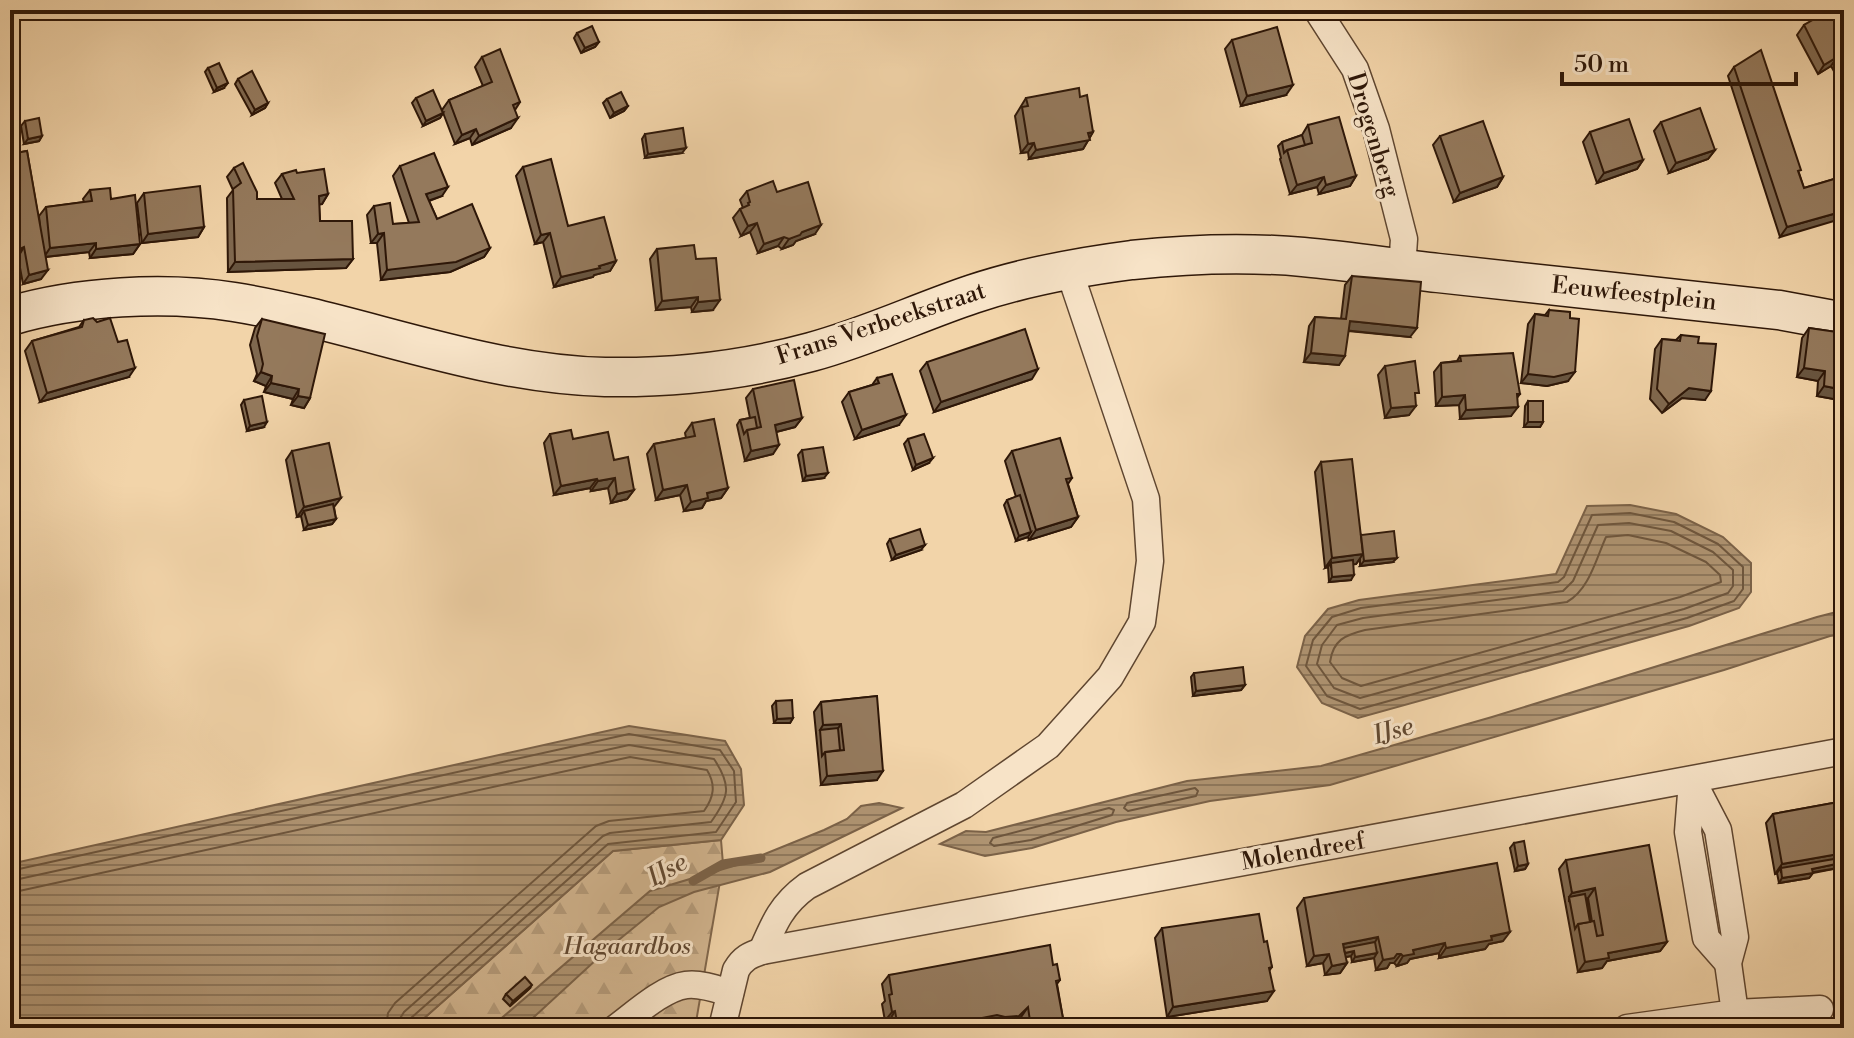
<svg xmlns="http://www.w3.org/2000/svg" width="1854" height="1038" font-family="'Libre Bodoni',serif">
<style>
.forest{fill:url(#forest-firs);stroke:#80664b;stroke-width:2}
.water{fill:url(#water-rules);stroke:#7b6248;stroke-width:2}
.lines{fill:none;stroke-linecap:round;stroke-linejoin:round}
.shore{stroke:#6e563d;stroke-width:2}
.stream{stroke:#7b6248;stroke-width:9}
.street-casing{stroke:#5f4630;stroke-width:29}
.secondary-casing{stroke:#2e1708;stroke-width:41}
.street{stroke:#f7e3c7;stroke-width:26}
.secondary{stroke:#f7e3c7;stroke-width:38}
.wall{fill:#7f684f;stroke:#2e1708;stroke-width:2;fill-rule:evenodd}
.shaded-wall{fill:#685540;stroke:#2e1708;stroke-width:2}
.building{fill:#94795c;stroke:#2e1708;stroke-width:2}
.labels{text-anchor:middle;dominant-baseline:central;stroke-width:6;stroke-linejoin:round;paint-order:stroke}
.street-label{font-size:24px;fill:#2e1708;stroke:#f7e3c7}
.park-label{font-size:24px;font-style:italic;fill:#5f4630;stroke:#f7e3c7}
.water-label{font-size:26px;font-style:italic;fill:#624932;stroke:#f7e3c7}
</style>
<defs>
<pattern id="forest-firs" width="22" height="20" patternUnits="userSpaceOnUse" patternTransform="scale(2)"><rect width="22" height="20" fill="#d1b48e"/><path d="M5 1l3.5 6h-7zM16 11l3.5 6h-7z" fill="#b49a79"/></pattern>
<pattern id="water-rules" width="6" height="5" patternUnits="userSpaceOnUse" patternTransform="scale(2)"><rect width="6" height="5" fill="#af9472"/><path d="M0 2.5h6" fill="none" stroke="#8f785c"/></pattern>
</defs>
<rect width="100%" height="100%" fill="#f2d4a9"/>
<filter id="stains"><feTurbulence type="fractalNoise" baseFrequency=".0025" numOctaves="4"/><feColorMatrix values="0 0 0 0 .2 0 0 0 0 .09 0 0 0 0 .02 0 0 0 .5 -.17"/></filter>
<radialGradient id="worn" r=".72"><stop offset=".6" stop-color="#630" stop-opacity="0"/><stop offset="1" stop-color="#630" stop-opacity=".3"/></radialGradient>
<!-- forest -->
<path class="forest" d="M721,840L723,864L695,1028H413L613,851Z"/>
<!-- water -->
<g class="water">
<path d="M1630,505L1676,514L1723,537L1751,563V592L1739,608L1689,626L1358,718L1322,703L1297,667L1305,636L1328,609L1359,600L1556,574L1587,506Z"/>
<path d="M1844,610V634L1830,636L1724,670L1330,785L1210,801L1116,822L1032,848L985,856L940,844L966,831L986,832L1187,781L1321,766L1492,717L1817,617Z"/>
<path d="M629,726L725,741L741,769L744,805L721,840L613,851L413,1028H10V864Z"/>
<path d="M879,803L902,808L770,872L694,892L659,907L610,947L522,1028H490L650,891L740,864L824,830L847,819L861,806Z"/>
</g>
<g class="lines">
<!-- shore -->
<g class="shore">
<path d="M1630,513L1674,522L1718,544L1743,567V589L1734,601L1687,618L1360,709L1327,696L1306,666L1313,640L1332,617L1361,608L1558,582L1564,577L1592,515Z"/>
<path d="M1629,523L1671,531L1713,552L1733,570V586L1728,593L1684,609L1360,698L1334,688L1317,664L1322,645L1337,625L1363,618L1563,591L1573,581L1598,525Z"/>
<path d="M1628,535L1666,543L1706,562L1720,575L1721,582L1680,597L1361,686L1342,678L1330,662C1333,640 1345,635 1365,630L1567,602C1589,590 1596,559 1606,537Z"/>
<path d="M1195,788L1198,791L1196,796L1128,811L1124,808L1127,803Z"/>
<path d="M1109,808L1114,810L1112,815L1031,840L994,846L990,843L993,838Z"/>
<path d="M10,871L629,734L720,750L734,771L736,802L716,832L608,844L411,1018L408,1028"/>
<path d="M10,881L629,745L714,759C732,786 729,797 711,822L610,833L603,836L404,1012L399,1020L398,1028"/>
<path d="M10,893L630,757L707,770C716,785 714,797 704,811L609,821L596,826L395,1003L388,1013L386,1028"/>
</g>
<!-- stream -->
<path class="stream" d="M693,881L723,864L761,858"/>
<!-- street casing -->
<g class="street-casing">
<g id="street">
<path d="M1317,10L1355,69L1376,129L1404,239L1402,269"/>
<path d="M1692,781L1688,832L1706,938L1728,963"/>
<path d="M762,951C774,923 782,904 807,886L964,805L1048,746L1110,677L1142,622L1150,561L1146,499L1069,270"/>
<path d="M1735,1013L1820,1009"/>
<path d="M616,1028C635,1014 663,988 686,985C700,983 717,989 730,993"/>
<path d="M722,1028L736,970C743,958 750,955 762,951L1844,751"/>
<path d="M1627,1028L1735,1013L1728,963L1735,937L1718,830L1692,780"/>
</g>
</g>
<!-- secondary casing -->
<g class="secondary-casing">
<path id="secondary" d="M10,316C77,296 165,291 234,302C359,322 478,374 605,377C674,378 745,370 811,352C867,337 919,312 973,294C1024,277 1078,267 1132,260C1188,254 1247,252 1303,257C1348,261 1393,268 1438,273C1552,285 1665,298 1779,310L1844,322"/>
</g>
<!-- street -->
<use href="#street" class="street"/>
<!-- secondary -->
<use href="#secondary" class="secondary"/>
</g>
<!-- wall -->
<g class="wall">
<path d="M1844,10V86L1843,87L1831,66L1818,74L1797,35L1804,25Z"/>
<path d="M577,33L599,42L595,47L581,53L574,38Z"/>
<path d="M1232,40L1286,95L1241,106L1225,49Z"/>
<path d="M482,57L520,102L515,110L511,128L472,145L470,138L455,144L442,110L449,100L483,86L475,67Z"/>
<path d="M1734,67L1799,173L1804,188L1844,176L1780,237L1728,76Z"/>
<path d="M208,68L224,88L214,92L205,72Z"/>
<path d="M238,79L268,103L265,108L252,115L235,84Z"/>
<path d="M1080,97L1093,132L1083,149L1029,159L1028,152L1021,153L1015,116L1026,98Z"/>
<path d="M416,98L443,113L440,118L423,126L412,103Z"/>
<path d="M607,99L628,106L624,111L610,118L603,103Z"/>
<path d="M25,121L42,136L39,141L24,144L21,126Z"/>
<path d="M1661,122L1715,150L1708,159L1669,173L1654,131Z"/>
<path d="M1308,125L1356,176L1350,186L1319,194L1317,187L1290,194L1280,159L1281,158L1278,146L1282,142L1302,135Z"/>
<path d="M1590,132L1643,160L1637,169L1597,183L1583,142Z"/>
<path d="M645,134L682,153L645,158L642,139Z"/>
<path d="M1440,136L1503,177L1497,187L1454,202L1433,145Z"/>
<path d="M27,151L40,227L39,216L46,207L84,202L83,199L90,190L111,199L140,244L133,254L90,258L89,252L46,257L41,279L23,284L18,257L13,258V256H10V154Z"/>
<path d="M400,166L442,196L429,201L437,219L490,248L484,257L450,272L381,280L377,243H371L367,215L374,206L393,224L409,223L393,176Z"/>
<path d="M523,167L568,226L616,261L610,271L594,275L593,277L554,287L543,242L535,244L516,176Z"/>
<path d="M234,168L257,199H282L275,183L282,174L297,173L328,194L322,204H319L320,221L353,259L346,268L228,272L227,198L233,190L227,177Z"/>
<path d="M747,191L777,192L815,234L796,241L793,245L782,249L778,246L758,253L750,232L741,236L733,218L740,209L743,208L740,200Z"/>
<path d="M144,193L204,227L198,237L142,243L137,203Z"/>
<path d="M657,249L696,259L713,310L692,312L691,307L656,310L650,259Z"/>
<path d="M1352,276L1410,337L1348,331L1339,365L1304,362L1309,326L1315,317L1341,319L1345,285Z"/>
<path d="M1549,310L1568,381L1547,386L1521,383L1528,324L1535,314L1545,315Z"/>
<path d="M262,319L310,398L304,408L291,405L293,399L264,392L266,386L254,381L257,374L250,345L255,328Z"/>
<path d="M84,320L129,377L40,402L25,351L32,341L79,327Z"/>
<path d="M1809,328L1844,333V424L1837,423L1839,400L1817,396L1818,381L1797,377L1802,338Z"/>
<path d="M1681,335L1698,343L1705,400L1682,398L1662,413L1650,399L1655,349L1662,339L1676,340Z"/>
<path d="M1460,356L1520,394L1517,398L1511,416L1460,419L1459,405L1436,406L1434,372L1441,363L1457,361Z"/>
<path d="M927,362L1032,379L934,412L920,371Z"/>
<path d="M1385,366L1415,398L1409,415L1385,418L1378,375Z"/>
<path d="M877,378L899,425L855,439L842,402L849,392L872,385Z"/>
<path d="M753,389L802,418L795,427L776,432L773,454L745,461L737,425L740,420L750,418L746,398Z"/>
<path d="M244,400L264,427L247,431L241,405Z"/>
<path d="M1528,401L1543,422L1540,427H1524L1525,406Z"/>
<path d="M692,423L728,488L721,498L706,501L702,508L684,511L680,495L656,500L647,454L654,444L686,438L685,433Z"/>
<path d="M550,434L573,439L614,460L634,490L627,499L611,503L608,488L591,491L590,488L554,495L544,443Z"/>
<path d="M908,439L929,463L913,470L904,444Z"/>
<path d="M802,450L824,478L803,481L798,455Z"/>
<path d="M292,451L334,507L336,519L332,524L304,530L301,516L297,517L286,460Z"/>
<path d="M1012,451L1072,478L1068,484L1078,517L1071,527L1029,540L1028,537L1016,541L1004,505L1007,500L1016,497L1005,461Z"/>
<path d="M1321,462L1361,535L1393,562L1360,566V559L1356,564H1353L1351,580L1329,582L1328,567L1325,568L1315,472Z"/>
<path d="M890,539L921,550L892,560L887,544Z"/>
<path d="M1194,673L1245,685L1241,690L1193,696L1191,677Z"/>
<path d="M877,696V780L821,785L814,712L821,702Z"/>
<path d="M776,701L793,718L790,723H774L772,706Z"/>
<path d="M1844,801V861L1841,862L1838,868L1813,873L1809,878L1779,883L1777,873L1775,874L1766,823L1773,814Z"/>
<path d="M1514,843L1528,864L1525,869L1515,871L1510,848Z"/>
<path d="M1566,860L1667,942L1660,951L1607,961L1602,968L1578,972L1559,869ZM1586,898H1588L1592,922H1590Z"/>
<path d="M1304,898L1503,941L1489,944L1485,949L1439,958V953L1410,959L1407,963L1397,966L1394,963H1390L1387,968L1376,970L1374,958L1352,962L1351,956L1345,957L1347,963L1340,973L1325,975L1323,963L1307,966L1297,908Z"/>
<path d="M1162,928L1264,942L1272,967L1269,971L1267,1001L1167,1017L1155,938Z"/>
<path d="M1053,965L1060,980L1057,984L1064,1024L1061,1028H1023L1021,1017L1012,1025L998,1027L990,1024L972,1028H890L889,1021H885L882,1004L885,1001L882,984L889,975Z"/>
<path d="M529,989L510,1006L503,999L506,994Z"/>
</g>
<!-- shaded-wall -->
<g class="shaded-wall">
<path d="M599,42L595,47L581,53L585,48Z"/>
<path d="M1837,57L1831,66L1818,74L1824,65Z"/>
<path d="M228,83L224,88L214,92L217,88Z"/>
<path d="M1293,85L1286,95L1241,106L1247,96Z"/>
<path d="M268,103L265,108L252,115L255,110Z"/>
<path d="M628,106L624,111L610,118L614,113Z"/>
<path d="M443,113L440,118L423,126L426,121Z"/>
<path d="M518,118L511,128L472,145L479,136Z"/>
<path d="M476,129L470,138L455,144L462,135Z"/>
<path d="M1093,132L1083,149L1029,159L1036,150Z"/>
<path d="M42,136L39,141L24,144L28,139Z"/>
<path d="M1034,143L1028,152L1021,153L1028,144Z"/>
<path d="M686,148L682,153L645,158L648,154Z"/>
<path d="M1715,150L1708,159L1669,173L1676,163Z"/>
<path d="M1643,160L1637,169L1597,183L1604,173Z"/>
<path d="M1356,176L1350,186L1319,194L1326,185Z"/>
<path d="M1324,177L1317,187L1290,194L1297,185Z"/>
<path d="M1503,177L1497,187L1454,202L1460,193Z"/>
<path d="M448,187L442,196L419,204L426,194Z"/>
<path d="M328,194L322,204L312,206L319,196Z"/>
<path d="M1844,211V218L1780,237L1787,227Z"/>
<path d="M757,223L750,232L741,236L748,226Z"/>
<path d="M821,225L815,234L796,241L793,245L782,249L789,239L802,232Z"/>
<path d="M204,227L198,237L142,243L148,234Z"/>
<path d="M384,233L377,243H371L378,234Z"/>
<path d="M550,233L543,242L535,244L541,235Z"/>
<path d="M784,237L778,246L758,253L764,244Z"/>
<path d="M96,243L89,252L44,257L50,248Z"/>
<path d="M140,244L133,254L90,258L96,249Z"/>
<path d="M19,246L13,256H10V251L13,247Z"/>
<path d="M24,247L18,257L13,258L20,249Z"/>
<path d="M490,248L484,257L450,272L381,280L387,270Z"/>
<path d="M353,259L346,268L228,272L235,262Z"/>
<path d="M616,261L610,271L594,275L593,277L554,287L561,277Z"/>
<path d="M48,270L41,279L23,284L29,275Z"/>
<path d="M698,297L691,307L656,310L662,301Z"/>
<path d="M720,300L713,310L692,312L698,302Z"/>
<path d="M1350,321L1417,328L1410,337L1343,330Z"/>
<path d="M1311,353L1345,356L1339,365L1304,362Z"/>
<path d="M135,368L129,377L40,402L47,393Z"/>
<path d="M1804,368L1825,371L1818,381L1797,377Z"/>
<path d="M1038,369L1032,379L934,412L941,402Z"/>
<path d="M261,372L272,376L266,386L254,381Z"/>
<path d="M1575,372L1568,381L1547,386L1521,383L1528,374Z"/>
<path d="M271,383L299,389L293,399L264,392Z"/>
<path d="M1824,386L1844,390V393L1839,400L1817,396Z"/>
<path d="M1689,388L1711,391L1705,400L1682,398L1662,413L1669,404Z"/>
<path d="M1465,395L1459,405L1436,406L1442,397Z"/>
<path d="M298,396L310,398L304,408L291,405Z"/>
<path d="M1416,406L1409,415L1385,418L1391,408Z"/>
<path d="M1518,407L1511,416L1460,419L1466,410Z"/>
<path d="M906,415L899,425L855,439L862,430Z"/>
<path d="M802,418L795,427L768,434L775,425Z"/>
<path d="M1840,418H1844V424L1837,423Z"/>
<path d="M267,422L264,427L247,431L250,426Z"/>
<path d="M1528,422H1543L1540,427H1524Z"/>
<path d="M779,445L773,454L745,461L751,451Z"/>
<path d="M933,458L929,463L913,470L916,465Z"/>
<path d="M828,473L824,478L803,481L806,476Z"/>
<path d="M615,478L608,488L591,491L598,481Z"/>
<path d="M597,479L590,488L554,495L561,486Z"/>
<path d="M687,485L680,495L656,500L663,490Z"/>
<path d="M728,488L721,498L706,501L702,508L684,511L691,502L707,493Z"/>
<path d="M634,490L627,499L611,503L617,494Z"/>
<path d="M341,498L334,507L304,511L301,516L297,517L304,507Z"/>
<path d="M1078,517L1071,527L1029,540L1036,530Z"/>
<path d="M336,519L332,524L304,530L308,525Z"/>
<path d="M1031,532L1028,537L1016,541L1019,536Z"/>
<path d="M925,545L921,550L892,560L896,555Z"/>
<path d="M1363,554L1356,564L1331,567V563L1328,567L1325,568L1332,558Z"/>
<path d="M1397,558L1393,562L1360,566L1364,561Z"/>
<path d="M1354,575L1351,580L1329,582L1332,577Z"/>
<path d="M1245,685L1241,690L1193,696L1196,691Z"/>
<path d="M793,718L790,723H774L777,719Z"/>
<path d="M841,724L835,733L820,730L823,725Z"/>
<path d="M883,771L877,780L821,785L827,776Z"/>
<path d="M1844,853V861L1781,872V868L1777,873L1775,874L1782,864Z"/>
<path d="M1841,863L1838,868L1808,873L1812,869Z"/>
<path d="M1528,864L1525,869L1515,871L1518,866Z"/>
<path d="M1813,873L1809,878L1779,883L1782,878Z"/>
<path d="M1595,888L1588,898L1569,901V897L1572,893Z"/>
<path d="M1510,932L1503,941L1489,944L1485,949L1439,958L1446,948Z"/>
<path d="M1378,937L1372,947L1344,952L1343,944Z"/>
<path d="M1667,942L1660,951L1607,961L1602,968L1578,972L1585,962L1608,953Z"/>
<path d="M1445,943L1439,953L1410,959L1407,963L1397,966L1403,956L1413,950Z"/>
<path d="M1354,951L1351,956L1341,958L1344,953Z"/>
<path d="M1377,953L1374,958L1352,962L1355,957Z"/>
<path d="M1329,954L1323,963L1307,966L1314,956Z"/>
<path d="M1397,954H1401L1394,963H1390L1387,968L1376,970L1383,960Z"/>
<path d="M1347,963L1340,973L1325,975L1332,966Z"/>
<path d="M532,985L529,989L510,1006L513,1001Z"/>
<path d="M1274,991L1267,1001L1167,1017L1173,1007Z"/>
<path d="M1028,1007L1021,1017L1012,1025L998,1027L990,1024L972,1028H932Z"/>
<path d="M895,1011L889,1021H885L892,1012Z"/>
<path d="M1064,1024L1061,1028H1043Z"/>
</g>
<!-- building -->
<g class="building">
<path d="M1830,10H1844V68L1837,57L1824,65L1804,25Z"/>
<path d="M592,26L599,42L585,48L577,33Z"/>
<path d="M1277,27L1293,85L1247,96L1232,40Z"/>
<path d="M500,49L520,102L513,105L518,118L479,136L476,129L462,135L449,100L492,82L482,57Z"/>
<path d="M1761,50L1801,170L1798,171L1804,188L1844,176V211L1787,227L1734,67Z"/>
<path d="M219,63L228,83L217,88L208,68Z"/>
<path d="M252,71L268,103L255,110L238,79Z"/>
<path d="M1079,88L1080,97L1087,95L1093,132L1088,133L1090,140L1036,150L1034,143L1028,144L1022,107L1028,106L1026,98Z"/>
<path d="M433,90L443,113L426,121L416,98Z"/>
<path d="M621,92L628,106L614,113L607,99Z"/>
<path d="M1700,108L1715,150L1676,163L1661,122Z"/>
<path d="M1339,117L1356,176L1326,185L1324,177L1297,185L1287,150L1312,143L1308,125Z"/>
<path d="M39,118L42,136L28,139L25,121Z"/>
<path d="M1629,119L1643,160L1604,173L1590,132Z"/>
<path d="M1483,121L1503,177L1460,193L1440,136Z"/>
<path d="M683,128L686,148L648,154L645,134Z"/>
<path d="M1302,135L1305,145L1287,150L1284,153L1282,142Z"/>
<path d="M27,151L48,270L29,275L24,247L20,249L19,246L13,247L10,232V185L19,183L15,164H11L10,154Z"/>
<path d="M434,153L448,187L426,194L437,219L472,204L490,248L456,262L387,270L384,233L378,234L374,206L390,203L393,224L419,222L400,166Z"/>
<path d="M551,159L568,226L604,217L616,261L599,266L600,268L561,277L550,233L541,235L523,167Z"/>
<path d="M243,163L257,192V199H294L282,174L296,170L297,173L324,169L328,194L319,196L320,221H352L353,259L235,262L233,189L241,183L234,168Z"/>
<path d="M773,181L777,192L808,182L821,225L802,232L800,235L789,239L784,237L764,244L757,223L748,226L740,209L749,205L748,203L750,202L747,191Z"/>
<path d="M200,186L204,227L148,234L144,193Z"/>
<path d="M110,188L111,199L135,195L140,244L96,249V243L50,248L46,207L92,201L90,190Z"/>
<path d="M694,245L696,259L716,258L720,300L698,302V297L662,301L657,249Z"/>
<path d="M1352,276L1421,282L1417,328L1350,321L1345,356L1311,353L1315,317L1346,319Z"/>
<path d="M1549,310L1570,312V318L1579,319L1575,372L1554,377L1528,374L1535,314L1548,316Z"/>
<path d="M93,318L97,322L110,318L118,342L127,340L135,368L47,393L32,341L82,327L84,320Z"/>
<path d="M262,319L325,334L310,398L298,396L299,389L271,383L272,376L261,372L263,364L257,336Z"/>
<path d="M1809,328L1844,333V390L1824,386L1825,371L1804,368Z"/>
<path d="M1025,329L1038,369L941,402L927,362Z"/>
<path d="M1681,335L1699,337L1698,343L1716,344L1711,391L1689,388L1669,404L1657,389L1662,339L1680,341Z"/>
<path d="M1513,353L1520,394H1517L1518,407L1466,410L1465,395L1442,397L1441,363L1461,361L1460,356Z"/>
<path d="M1415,361L1419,393H1415L1416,406L1391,408L1385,366Z"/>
<path d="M892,374L906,415L862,430L849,392L879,383L877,378Z"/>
<path d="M794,380L802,418L775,425L779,445L751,451L747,430L761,427L753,389Z"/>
<path d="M262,396L267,422L250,426L244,400Z"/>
<rect x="1528" y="401" width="15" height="21"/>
<path d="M1841,403L1844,404V418H1840Z"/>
<path d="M755,417L757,428L747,430L744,434L740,420Z"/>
<path d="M714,419L728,488L707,493L708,498L691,502L687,485L663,490L654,444L695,436L692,423Z"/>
<path d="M571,430L573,439L608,432L614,460L628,457L634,490L617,494L615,478L598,481L597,479L561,486L550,434Z"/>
<path d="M924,434L933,458L916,465L908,439Z"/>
<path d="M1060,438L1072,478L1066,479L1078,517L1036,530L1012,451Z"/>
<path d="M329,443L341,498L304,507L292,451Z"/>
<path d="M823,447L828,473L806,476L802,450Z"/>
<path d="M1352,459L1363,554L1332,558L1321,462Z"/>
<path d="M1020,495L1031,532L1019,536L1007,500Z"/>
<path d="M333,504L336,519L308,525L304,511Z"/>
<path d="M920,529L925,545L896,555L890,539Z"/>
<path d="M1394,531L1397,558L1364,561L1361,535Z"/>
<path d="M1353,560L1354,575L1332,577L1331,563Z"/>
<path d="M1243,667L1245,685L1196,691L1194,673Z"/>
<path d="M877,696L883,771L827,776L825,752L844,750L841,724L823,725L821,702Z"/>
<path d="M792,700L793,718L777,719L776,701Z"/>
<path d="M838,728L840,750L825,752L822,756L820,730Z"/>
<path d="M1844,801V853L1782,864L1773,814Z"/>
<path d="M1524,841L1528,864L1518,866L1514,843Z"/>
<path d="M1649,845L1667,942L1608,953L1609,958L1585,962L1578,924L1594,921L1597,936L1603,935L1595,888L1572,893L1566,860Z"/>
<path d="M1840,858L1841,863L1812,869L1813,873L1782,878L1781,868Z"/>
<path d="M1497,863L1510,932L1491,936L1492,940L1446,948L1445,943L1413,950L1414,954L1403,956L1401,954H1397L1394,958L1383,960L1378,937L1343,944L1347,963L1332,966L1329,954L1314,956L1304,898Z"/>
<path d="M1585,894L1590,922L1578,924L1575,929L1569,897Z"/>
<path d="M1259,914L1264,942L1267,941L1272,967L1269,968L1274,991L1173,1007L1162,928Z"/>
<path d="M1375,942L1377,953L1355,957L1354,951L1345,953L1344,948Z"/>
<path d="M1050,945L1053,965L1057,964L1060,980L1056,981L1064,1024L1043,1028H1031L1028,1007L1019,1016L1005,1017L997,1015L932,1028H898L895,1011L892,1012L889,995L892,994L889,975Z"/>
<path d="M525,977L532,985L513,1001L506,994Z"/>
<path d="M776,1025L789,1028H776Z"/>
</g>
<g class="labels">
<!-- street labels -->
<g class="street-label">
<text transform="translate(1373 135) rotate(73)">Drogenberg</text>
<text transform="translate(1634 294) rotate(6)">Eeuwfeestplein</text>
<text transform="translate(881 324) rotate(-18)">Frans Verbeekstraat</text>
<text transform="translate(1303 852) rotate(-10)">Molendreef</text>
</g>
<!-- park labels -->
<g class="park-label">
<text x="627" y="947">Hagaardbos</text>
</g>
<!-- water labels -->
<g class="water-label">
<text transform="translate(1393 731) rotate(-16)">IJse</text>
<text transform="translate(667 870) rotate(-29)">IJse</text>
</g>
</g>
<!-- margin -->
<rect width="1854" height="1038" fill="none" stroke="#f2d4a9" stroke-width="40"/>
<rect x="12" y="12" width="1830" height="1014" fill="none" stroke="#2e1708" stroke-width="4"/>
<rect x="20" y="20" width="1814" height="998" fill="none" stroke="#2e1708" stroke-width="2"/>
<!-- scale -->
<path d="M1562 72v12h234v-12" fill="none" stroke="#2e1708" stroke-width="4"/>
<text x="1574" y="72" font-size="24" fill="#2e1708" stroke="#f7e3c7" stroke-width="6" paint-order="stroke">50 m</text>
<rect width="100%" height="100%" filter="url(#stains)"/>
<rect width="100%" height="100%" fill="url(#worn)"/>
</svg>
